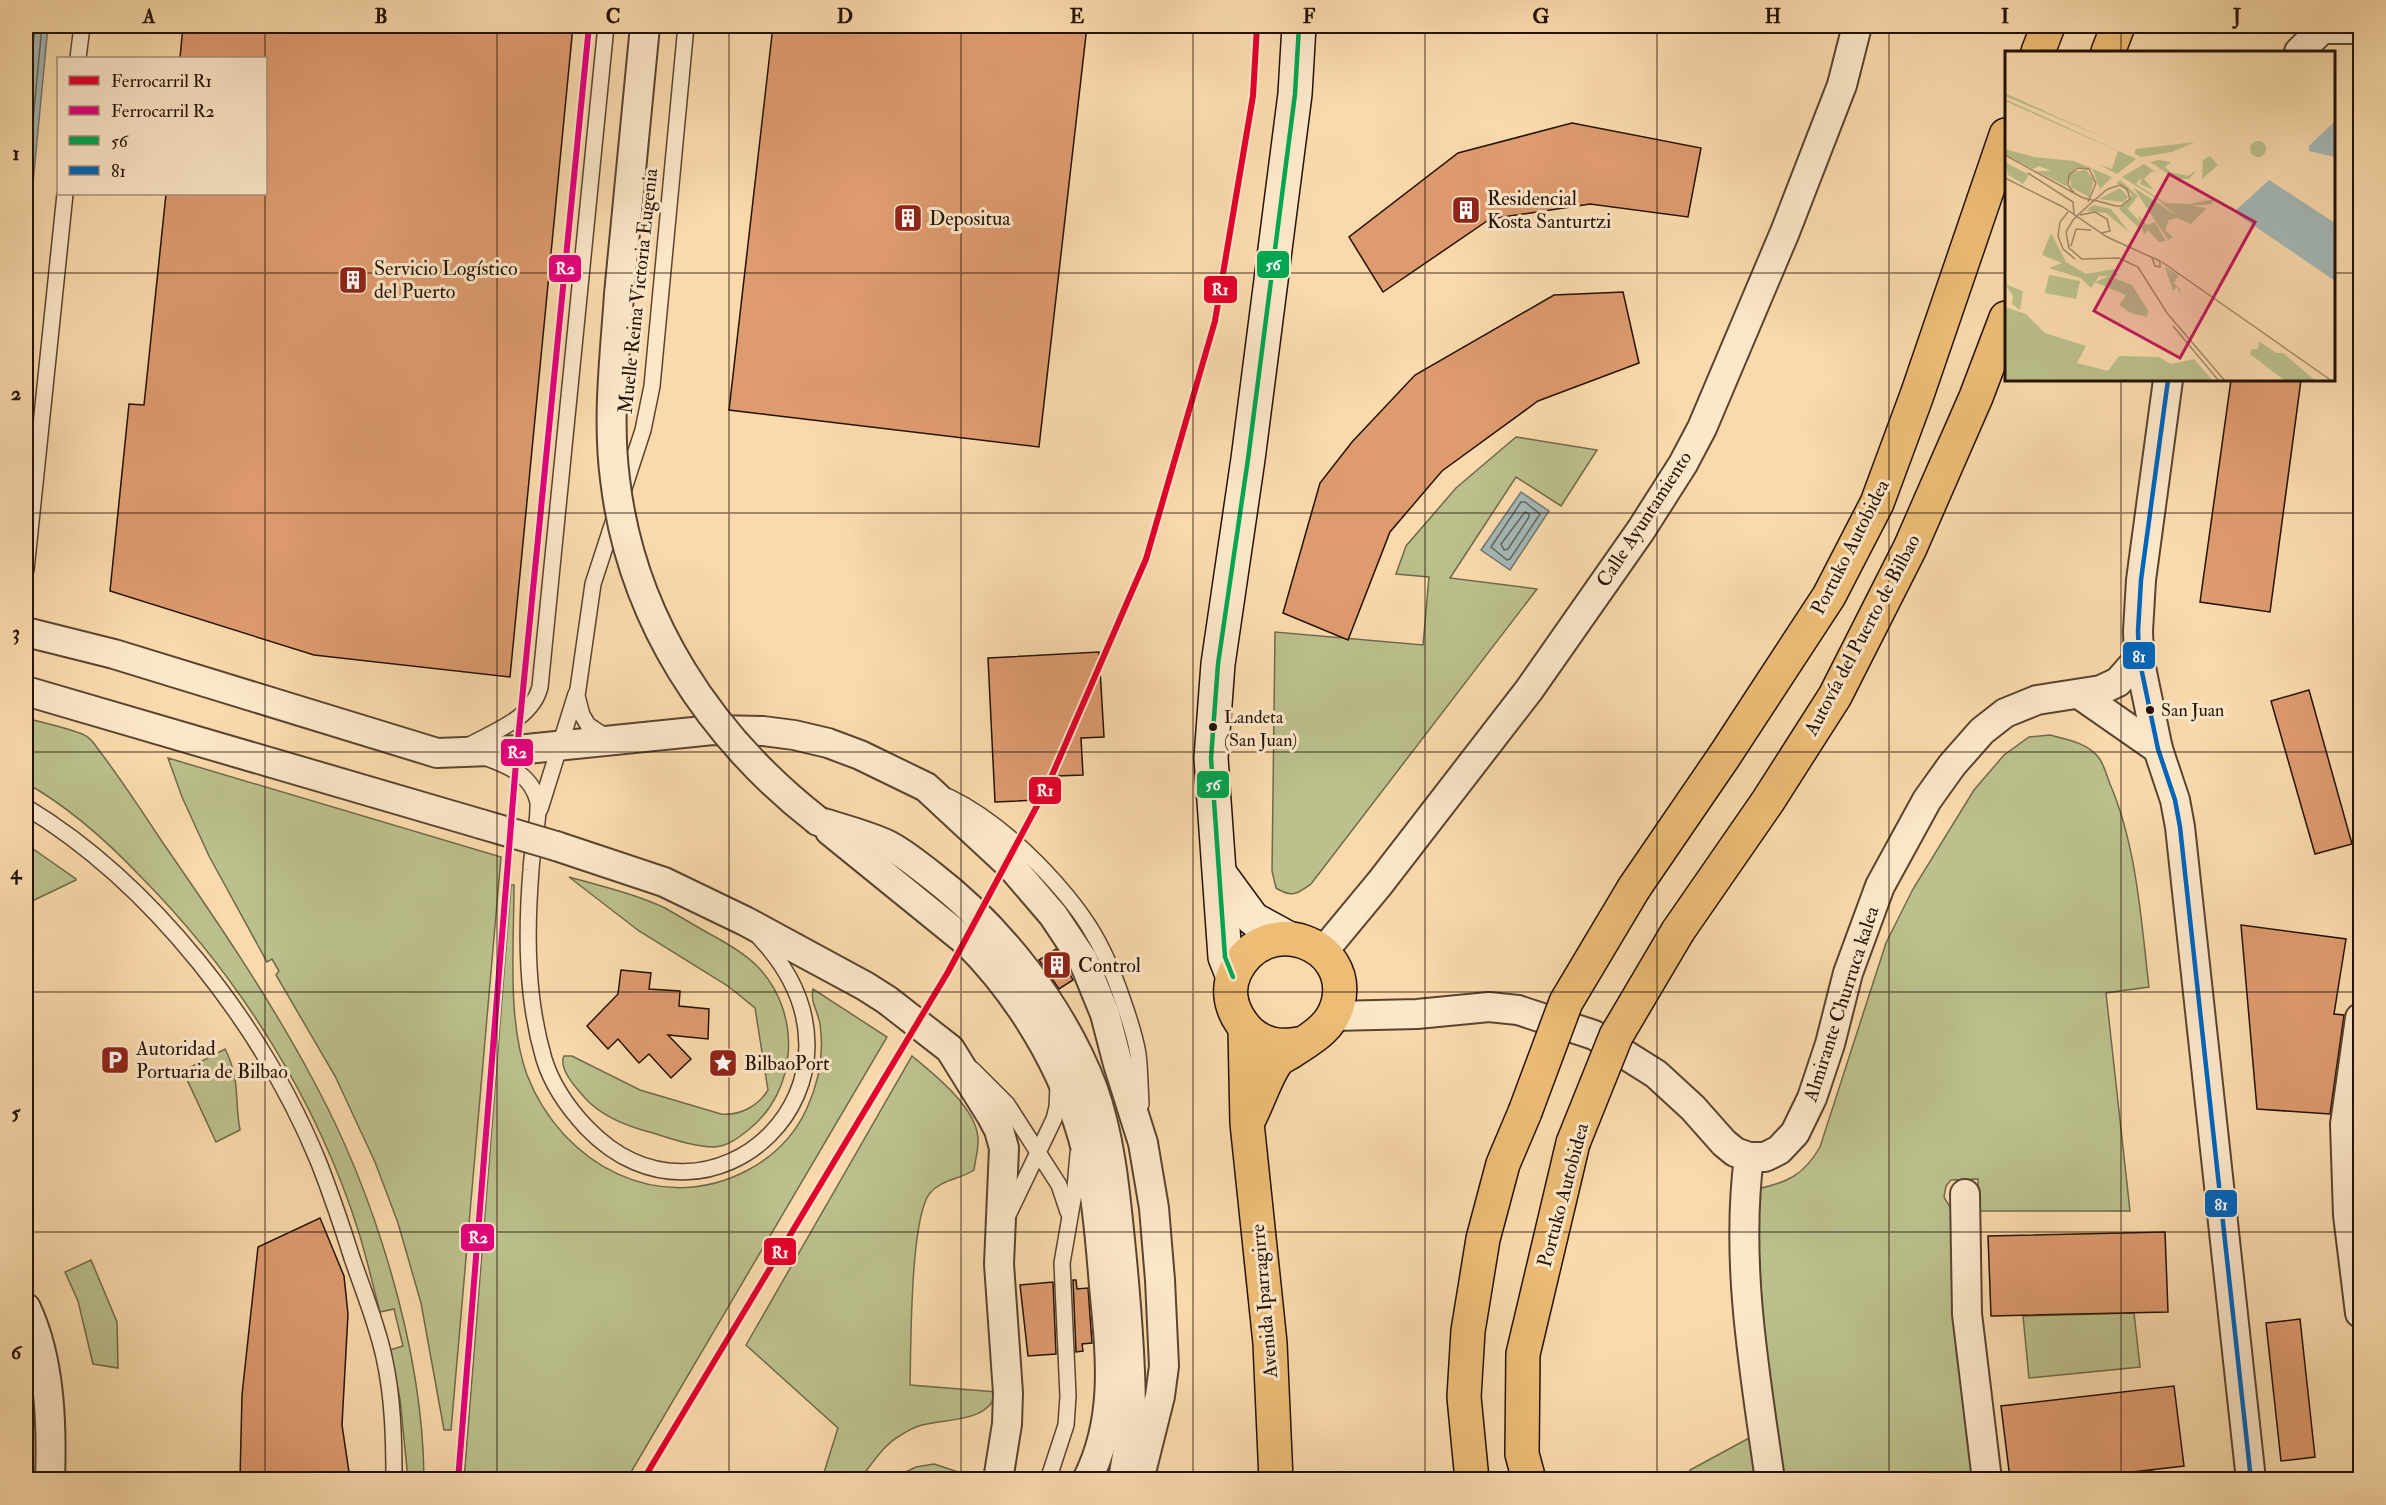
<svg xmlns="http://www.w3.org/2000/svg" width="2386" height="1505" font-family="'IM FELL Double Pica',serif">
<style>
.green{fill:#bbc08c;stroke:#706949;stroke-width:1.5}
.water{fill:#a4b8b6;stroke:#717670;stroke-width:1.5}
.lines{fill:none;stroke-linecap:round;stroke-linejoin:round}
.shore{stroke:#64655e;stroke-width:1.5}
.building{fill:#de9b6f;stroke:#241206;stroke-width:1.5}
.lane-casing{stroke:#5a4430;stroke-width:18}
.street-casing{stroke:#5a4430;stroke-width:32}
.secondary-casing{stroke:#241206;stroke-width:36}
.highway-casing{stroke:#241206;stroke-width:36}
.lane{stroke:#fce7c9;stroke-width:15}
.street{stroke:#fce7c9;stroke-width:28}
.secondary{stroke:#fce7c9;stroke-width:33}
.highway{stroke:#edbd76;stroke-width:33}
.street-bridge-casing{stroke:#5a4430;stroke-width:32;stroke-linecap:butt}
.highway-bridge-casing{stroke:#241206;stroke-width:36;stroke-linecap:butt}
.street-bridge{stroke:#fce7c9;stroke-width:28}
.highway-bridge{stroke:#edbd76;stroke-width:33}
.bus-1-casing{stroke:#fce7c9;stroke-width:9}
.bus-2-casing{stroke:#fce7c9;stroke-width:9}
.bus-1{stroke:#00a651;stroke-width:4.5}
.bus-2{stroke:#0065bd;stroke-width:4.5}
.rail-1-casing{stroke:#fce7c9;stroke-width:10}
.rail-2-casing{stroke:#fce7c9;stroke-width:10}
.rail-1{stroke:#e4002b;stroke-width:6}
.rail-2{stroke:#e5007d;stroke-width:6}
.grid{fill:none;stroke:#241206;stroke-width:1.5;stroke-opacity:0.55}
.bus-dot{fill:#241206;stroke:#fce7c9;stroke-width:2}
.labels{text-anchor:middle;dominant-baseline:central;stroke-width:6;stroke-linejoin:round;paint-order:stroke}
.bus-label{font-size:18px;fill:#241206;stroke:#fce7c9;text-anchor:start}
.poi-label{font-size:20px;fill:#241206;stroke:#fce7c9;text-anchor:start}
.street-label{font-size:20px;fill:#241206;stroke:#fce7c9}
.inset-road{fill:none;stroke:#a48a6a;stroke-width:1.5}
.view{fill:#c2185b;fill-opacity:0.15;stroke:#c2185b;stroke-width:3}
.inset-edge{fill:none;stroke:#241206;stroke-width:3}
.line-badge{stroke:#fce7c9;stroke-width:2}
.badge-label{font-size:16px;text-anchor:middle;font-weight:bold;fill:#fff}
.neatline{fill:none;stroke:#241206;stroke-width:2}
.grid-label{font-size:20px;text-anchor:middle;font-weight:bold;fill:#241206}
</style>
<rect width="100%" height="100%" fill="#fadaac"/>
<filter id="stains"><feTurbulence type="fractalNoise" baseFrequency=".00333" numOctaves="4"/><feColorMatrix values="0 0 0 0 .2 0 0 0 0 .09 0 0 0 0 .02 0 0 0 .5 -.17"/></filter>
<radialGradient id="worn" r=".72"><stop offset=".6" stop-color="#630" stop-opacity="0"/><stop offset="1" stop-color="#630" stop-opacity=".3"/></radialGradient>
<!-- green -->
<g class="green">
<path d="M1516,437L1597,450L1561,506L1516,477L1450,578L1537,589L1311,884C1297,894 1292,898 1276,888L1272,871L1275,632L1423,645L1429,577L1396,574L1406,546L1456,488Z"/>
<path d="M26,718C39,722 77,730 86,736C92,739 97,748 101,753C123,782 143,813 163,843C215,918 268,996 311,1076C374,1191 423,1348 424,1479H408L400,1399L390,1350L403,1346L394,1309L380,1312C373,1286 367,1259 359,1233C318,1101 238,975 142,878C108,842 69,807 26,783Z"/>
<path d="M2050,735C2066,739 2088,743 2099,758C2104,765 2107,776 2110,784C2137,847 2141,920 2149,987L2106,993L2130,1211H1978V1179L1951,1180L1946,1186L1944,1197L1953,1212L1975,1479H1783L1764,1347L1756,1189C1787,1183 1804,1175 1820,1147L1886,943L1913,889L1974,790L2004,755L2029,737Z"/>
<path d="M168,758L501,857L451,1430H444L421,1303L398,1223L375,1162L335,1076L276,975L279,971L272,959L267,962L209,856L182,797Z"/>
<path d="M26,844L76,879V880L26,904Z"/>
<path d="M569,877C601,886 635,894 665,908C679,916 694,925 708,933C725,942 743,952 757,966C802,1012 799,1091 747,1131C738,1138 728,1146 715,1147C695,1147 672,1139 653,1133C629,1127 602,1117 585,1098C577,1089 558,1069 564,1056H572L640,1090L721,1114C740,1116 758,1106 768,1090L755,1008L728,986L639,931Z"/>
<path d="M511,885H514C514,943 507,1021 527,1075C562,1165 660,1217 748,1170C774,1156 795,1135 807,1108C819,1082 824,1052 820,1024C818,1012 810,1001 813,989L887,1037L627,1479H464Z"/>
<path d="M225,1049C241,1080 234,1099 240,1130L216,1142L183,1071Z"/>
<path d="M912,1056C934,1074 976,1107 978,1138C979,1148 975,1160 974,1170C959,1180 942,1179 930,1193C910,1217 911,1349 910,1385L997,1392C988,1423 948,1418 922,1425C915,1427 907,1431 901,1435C884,1444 872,1464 860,1479H822L838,1428L746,1345Z"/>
<path d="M91,1260L117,1322L118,1368L93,1364L78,1301L65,1272Z"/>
<path d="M2134,1313L2140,1367L2029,1378L2023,1316Z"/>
<path d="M1751,1437L1757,1479L1687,1480L1690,1470Z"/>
<path d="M934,1464L958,1472L966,1479H891L916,1467Z"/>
<path d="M2153,1470L2155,1479H2071Z"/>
</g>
<!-- water -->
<g class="water">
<path d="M26,26H48L26,256Z"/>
<path d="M1521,492L1549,511L1510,570L1481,550Z"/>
</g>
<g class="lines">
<!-- shore -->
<g class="shore">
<path d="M26,117L35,26"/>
<path d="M26,194L42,26"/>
<path d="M1521,502H1525L1540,514L1510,559L1507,560L1491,547Z"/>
<path d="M1525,512L1529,514V517L1508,549L1504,550L1501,544Z"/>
</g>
</g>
<!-- building -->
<g class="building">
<path d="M183,26H573L510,677L314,655L110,591L129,404L144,405L166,194H266V58H180Z"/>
<path d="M773,26H1087L1039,447L729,410Z"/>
<path d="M1572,123L1701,148L1688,217L1590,204L1490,219L1383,292L1349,237L1458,153Z"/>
<path d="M1623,292L1639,363L1538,401L1442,471L1390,532L1348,640L1283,613L1320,483L1352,442L1415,375L1554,295Z"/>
<path d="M2231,380H2301L2270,612L2200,602Z"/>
<path d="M1099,652L1104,737L1081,738L1083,775L1057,776L1059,799L995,802L988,658Z"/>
<path d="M2309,690L2352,844L2315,854L2271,701Z"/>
<path d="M2241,925L2346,939L2334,1014L2344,1015L2330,1114L2257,1109Z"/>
<path d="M1056,949L1073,980L1059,989L1039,960Z"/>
<path d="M621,970L651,973L649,989L680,991L679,1006L709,1009L708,1039L668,1035L691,1059L671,1078L649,1054L639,1063L618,1039L608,1049L587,1026L618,994Z"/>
<path d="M320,1218L344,1276L348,1314L342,1425L350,1479H240L242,1395L258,1247Z"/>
<path d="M2165,1232L2168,1312L1991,1316L1988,1236Z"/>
<path d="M1073,1280H1076L1077,1289L1088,1288L1092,1343L1082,1344L1083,1351L1076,1352Z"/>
<path d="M1053,1282L1056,1354L1028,1356L1020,1285Z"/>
<path d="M2300,1319L2315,1457L2281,1461L2266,1323Z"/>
<path d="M2174,1386L2184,1466L2071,1479H2010L2001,1406Z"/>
</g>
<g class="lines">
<!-- lane casing -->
<g class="lane-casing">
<g id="lane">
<path d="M78,58L82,26"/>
<path d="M26,570L65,194"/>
<path d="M609,739L588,725L582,715L577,696L593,584L643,430L652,386L686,26"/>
<path d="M468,746C494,731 532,719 540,687L606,26"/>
<path d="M487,758C511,767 532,776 538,802C539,825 532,847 531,870C526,933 526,998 544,1059C552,1085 568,1108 587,1128C708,1254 896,1083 759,937"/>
<path d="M949,797C982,813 1011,837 1037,863C1081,908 1103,941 1123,1001C1129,1018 1135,1036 1138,1054C1140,1071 1140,1088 1141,1104"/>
<path d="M26,807C153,884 263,1026 319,1163C331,1194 342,1226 352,1258C363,1290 377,1324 384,1357C393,1397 394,1439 394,1480"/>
<path d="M540,809L576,694"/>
<path d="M972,1069L1007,1104L1059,1185L1068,1212"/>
<path d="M1009,1213L1054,1119L1057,1107L1058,1086"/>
<path d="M1048,1480L1066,1425L1068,1396L1062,1263L1075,1188L1078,1154"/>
</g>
</g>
<!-- street casing -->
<g class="street-casing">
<g id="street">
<path d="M2321,29H2360"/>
<path d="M2299,52L2325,26"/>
<path d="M619,294L645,26"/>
<path d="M2168,380L2141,580L2138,631L2139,658L2158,749L2175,800L2180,827L2251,1480"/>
<path d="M26,632L114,654L437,753L517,750L713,730L763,731L794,735L828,743L860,755L926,787L1011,866L1053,915L1083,960L1105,1014L1118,1064L1143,1143L1154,1208L1160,1280L1164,1366L1160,1396L1139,1480"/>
<path d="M26,691L481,824"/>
<path d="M2079,694L2158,749"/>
<path d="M818,821C841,829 868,835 890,846C905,854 918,865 931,875C1000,928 1062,1007 1093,1089C1110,1137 1115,1190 1120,1240C1126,1299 1131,1358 1131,1417C1131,1437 1126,1459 1123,1480"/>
<path d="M830,831L968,943C1027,1003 1073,1083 1090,1167C1099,1210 1101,1254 1105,1297C1111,1360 1117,1421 1087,1480"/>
<path d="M556,846L664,882L745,921L865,986L887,1000L950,1049L991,1115L999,1130L1004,1148L999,1264L1008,1393L1007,1424L998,1480"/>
<path d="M1322,953L1380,883L1529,690L1641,530L1683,464L1702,428L1785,232L1842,85L1857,26"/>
<path d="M1334,1016L1417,1014L1489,1007L1518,1010L1594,1035L1656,1074L1693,1108L1724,1143L1735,1152L1749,1157H1765L1779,1150L1795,1133L1812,1098L1830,1044L1848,973L1880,886L1927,800L1952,765L1982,731L2005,713L2037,700L2101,690L2118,682L2139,658"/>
<path d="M2360,1018L2345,1124L2348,1215L2360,1313"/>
<path d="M1749,1157C1735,1264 1755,1374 1770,1480"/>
<path d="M1965,1194L1967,1314L1987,1480"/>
<path d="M26,1308C50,1359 52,1423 50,1480"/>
</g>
</g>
<!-- secondary casing -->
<g class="secondary-casing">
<g id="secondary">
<path d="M1220,874L1253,919L1288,938"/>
<path d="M1233,977L1225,957L1211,758L1218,664L1248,459L1295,94L1299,26"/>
</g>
</g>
<!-- highway casing -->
<g class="highway-casing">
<g id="highway">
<path d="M2038,52L2048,26"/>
<path d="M2108,52L2118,26"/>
<path d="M1634,888L1725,755L1829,596L1877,503L1917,395L2006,135"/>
<path d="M1678,931L1768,801L1835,696L1910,548L1976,397L2006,318"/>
<path d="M1245,1029L1247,1123L1270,1343L1276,1480"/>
<path d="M1249,1119C1257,1104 1267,1074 1277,1061C1281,1057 1288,1054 1292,1051C1312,1038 1332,1027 1338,1003C1353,943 1265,910 1235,972C1221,1001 1243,1037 1272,1044C1283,1047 1293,1045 1304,1043"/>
<path d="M1472,1480L1464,1397L1468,1331L1483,1239L1503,1164L1525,1112"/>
<path d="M1529,1480L1522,1454L1523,1354L1573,1143"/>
</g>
</g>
<!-- lane -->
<use href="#lane" class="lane"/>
<!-- street -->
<use href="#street" class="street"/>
<!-- secondary -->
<use href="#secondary" class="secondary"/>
<!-- highway -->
<use href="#highway" class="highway"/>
<!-- street-bridge casing -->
<g class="street-bridge-casing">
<g id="street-bridge">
<path d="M619,294C615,355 607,418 615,479C631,618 709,736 818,821"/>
<path d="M481,824L556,846"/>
</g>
</g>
<!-- highway-bridge casing -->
<g class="highway-bridge-casing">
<g id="highway-bridge">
<path d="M1525,1112L1566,1002L1634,888"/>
<path d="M1573,1143L1616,1036L1678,931"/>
</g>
</g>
<!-- street-bridge -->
<use href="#street-bridge" class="street-bridge"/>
<!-- highway-bridge -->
<use href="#highway-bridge" class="highway-bridge"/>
<!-- bus-1 casing -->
<g class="bus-1-casing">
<path id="bus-1" d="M1233,977L1225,957L1211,758L1218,664L1248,459L1295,94L1299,26"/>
</g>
<!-- bus-2 casing -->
<g class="bus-2-casing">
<path id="bus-2" d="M2168,380L2141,580L2138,631L2139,658L2158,749L2175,800L2180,827L2251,1480"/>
</g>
<!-- bus-1 -->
<use href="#bus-1" class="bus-1"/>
<!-- bus-2 -->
<use href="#bus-2" class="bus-2"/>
<!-- rail-1 casing -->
<g class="rail-1-casing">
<path id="rail-1" d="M643,1480L948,972L1046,789L1146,559L1215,321L1253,96L1257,26"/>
</g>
<!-- rail-2 casing -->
<g class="rail-2-casing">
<path id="rail-2" d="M458,1480L517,750L589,26"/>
</g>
<!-- rail-1 -->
<use href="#rail-1" class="rail-1"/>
<!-- rail-2 -->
<use href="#rail-2" class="rail-2"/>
</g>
<!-- grid -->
<path class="grid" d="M265,26V58M497,26V1480M729,26V1480M961,26V1480M1193,26V1480M1425,26V1480M1657,26V1480M1889,26V1480M2121,26V52M265,194V1480M26,273H2006M2334,273H2360M2121,380V1480M26,513H2360M26,752H2360M26,992H2360M26,1232H2360"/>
<!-- icons -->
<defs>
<g id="building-square" transform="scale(1.5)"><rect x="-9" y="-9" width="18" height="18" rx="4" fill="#8f2418" stroke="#fce7c9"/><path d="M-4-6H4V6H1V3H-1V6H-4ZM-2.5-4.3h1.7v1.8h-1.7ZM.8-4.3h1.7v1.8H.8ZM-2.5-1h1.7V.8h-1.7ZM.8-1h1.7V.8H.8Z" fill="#fff"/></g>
<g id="parking-square" transform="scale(1.5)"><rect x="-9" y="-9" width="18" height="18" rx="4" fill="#8f2418" stroke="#fce7c9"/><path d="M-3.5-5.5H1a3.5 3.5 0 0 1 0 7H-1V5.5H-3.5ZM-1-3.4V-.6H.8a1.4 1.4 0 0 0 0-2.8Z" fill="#fff"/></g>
<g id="sight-square" transform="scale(1.5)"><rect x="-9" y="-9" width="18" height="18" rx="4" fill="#8f2418" stroke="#fce7c9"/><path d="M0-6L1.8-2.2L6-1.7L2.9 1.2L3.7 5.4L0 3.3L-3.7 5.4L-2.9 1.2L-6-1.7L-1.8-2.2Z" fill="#fff"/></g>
</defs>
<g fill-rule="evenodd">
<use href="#building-square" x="1466" y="210"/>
<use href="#building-square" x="908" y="218"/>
<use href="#building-square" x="353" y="280"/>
<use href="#building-square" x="1057" y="965"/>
<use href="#parking-square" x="115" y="1060"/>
<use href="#sight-square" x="723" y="1063"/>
</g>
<!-- markers -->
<g class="bus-dot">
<circle cx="2150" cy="710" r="5"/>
<circle cx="1213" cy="727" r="5"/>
</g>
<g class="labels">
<!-- bus labels -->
<g class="bus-label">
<text x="2161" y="710">San Juan</text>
<text x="1224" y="717">Landeta<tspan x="1224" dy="23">(San Juan)</tspan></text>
</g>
<!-- poi labels -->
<g class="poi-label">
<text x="1487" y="198">Residencial<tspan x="1487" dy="23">Kosta Santurtzi</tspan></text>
<text x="929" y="218">Depositua</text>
<text x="374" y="268">Servicio Logístico<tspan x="374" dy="23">del Puerto</tspan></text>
<text x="1078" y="965">Control</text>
<text x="136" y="1048">Autoridad<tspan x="136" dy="23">Portuaria de Bilbao</tspan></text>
<text x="744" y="1063">BilbaoPort</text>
</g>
<!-- street labels -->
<g class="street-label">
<text transform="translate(638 291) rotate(-84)">Muelle Reina Victoria Eugenia</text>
<text transform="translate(1644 519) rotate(-57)">Calle Ayuntamiento</text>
<text transform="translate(1850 547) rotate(-63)">Portuko Autobidea</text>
<text transform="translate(1862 635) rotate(-62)">Autovía del Puerto de Bilbao</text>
<text transform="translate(1841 1004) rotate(-72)">Almirante Churruca kalea</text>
<text transform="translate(1563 1195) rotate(-75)">Portuko Autobidea</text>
<text transform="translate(1264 1301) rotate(-95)">Avenida Iparragirre</text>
</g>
</g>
<!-- overview -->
<g transform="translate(2005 51)">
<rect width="330" height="330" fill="#fadaac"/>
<path d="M0,42L57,68L107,90L0,45ZM0,50V48L131,108L112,123L93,113L107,118L113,100ZM245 98a8 8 0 1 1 16 0a8 8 0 1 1-16 0ZM190,91L167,101L136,106L129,102L131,98ZM0,98L29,106L69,110L107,126L95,138L87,118L72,116L61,135L31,120H46L34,115L28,118L0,103ZM205,105L213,114L197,128L198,109ZM154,109L166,111L160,116L165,121L183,125L192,119L184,128H171L145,111ZM0,111L24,124L18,133L3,124ZM139,113L152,122L147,120L139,128L149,139L135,133L137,126L131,133L161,152L184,153L210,148L206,153L185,155L168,154L155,150L117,126ZM81,119L89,129L84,146L66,136L65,126L71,120ZM115,129L133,145L123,158L136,172V179L114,158L127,144L112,132ZM128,136L171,164L155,151L202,157L186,173L172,167L164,169L160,179L168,186L163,189ZM115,137L123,146L119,151L94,148ZM88,154L106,158L125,182L101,162L81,160ZM133,164L142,174L150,171L161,190L154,191L143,179L139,184ZM46,182L61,211L81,223L110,218L113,225H94L86,237L76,227L44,217L57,212L37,204ZM160,216L174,224L169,232L176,239L174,248L175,242L172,236L168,240ZM44,224L75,230L71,248L40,242ZM104,225L127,234L143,259L142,266L126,262L114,254L121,244L90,231ZM0,233L18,240L15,259L7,253L8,245ZM0,256L21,263L40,282L81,295L72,312L103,320L114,305L154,306L166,313L189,308L208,330H0ZM254,290L271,302H278L311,330H280L245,303L247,298H253Z" fill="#bbc08c"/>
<path d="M330,70V106L304,100V95ZM264,129L330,172V230L229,161Z" fill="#a4b8b6"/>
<path class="inset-road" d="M0,104L78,147L83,148L87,149L93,150L96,151L111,155H116L125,148L122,138L115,134L103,138L100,140L92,147L85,153L72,165L68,169L61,181L64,197L77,208L114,207L133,216L162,262L220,330M23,122L68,151L69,164M0,127L58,156L102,186L155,210V216L150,215L147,207M70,143L63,134L64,124L73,117L84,118L91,132L83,151M63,161L55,171L53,185L58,198L70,208M75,164L90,161L102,168L105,180L96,182M66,195L71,178L86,179M157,211L327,330M168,275L214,330"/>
<path class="view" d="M164,123L250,171L175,307L89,260Z"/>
<rect width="330" height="330" class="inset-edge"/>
</g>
<g class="line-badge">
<rect x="1256" y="250" width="34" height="29" rx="6" fill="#00a651"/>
<rect x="548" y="254" width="34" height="29" rx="6" fill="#e5007d"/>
<rect x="1203" y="275" width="35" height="29" rx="6" fill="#e4002b"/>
<rect x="2122" y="641" width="34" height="29" rx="6" fill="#0065bd"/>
<rect x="500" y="738" width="34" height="29" rx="6" fill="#e5007d"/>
<rect x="1196" y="770" width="34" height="29" rx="6" fill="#00a651"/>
<rect x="1028" y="776" width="34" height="29" rx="6" fill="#e4002b"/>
<rect x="2204" y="1189" width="34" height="29" rx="6" fill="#0065bd"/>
<rect x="460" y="1223" width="35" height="29" rx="6" fill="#e5007d"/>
<rect x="763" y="1237" width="34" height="29" rx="6" fill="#e4002b"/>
</g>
<g class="badge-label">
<text x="1273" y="270">56</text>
<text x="565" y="274">R2</text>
<text x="1220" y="295">R1</text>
<text x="2139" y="662">81</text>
<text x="517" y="758">R2</text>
<text x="1213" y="790">56</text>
<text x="1045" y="796">R1</text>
<text x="2221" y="1210">81</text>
<text x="478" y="1243">R2</text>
<text x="780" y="1258">R1</text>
</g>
<!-- margin -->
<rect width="2386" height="1505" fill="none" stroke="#fadaac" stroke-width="66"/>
<!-- legend -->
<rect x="57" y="57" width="210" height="138" fill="#fce7c9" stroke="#a6927b" stroke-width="1.5"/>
<rect x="69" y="76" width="30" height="9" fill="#e4002b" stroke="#a6927b" stroke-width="1.5"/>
<text x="111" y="87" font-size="18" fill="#241206">Ferrocarril R1</text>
<rect x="69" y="106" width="30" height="9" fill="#e5007d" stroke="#a6927b" stroke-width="1.5"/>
<text x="111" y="117" font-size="18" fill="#241206">Ferrocarril R2</text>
<rect x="69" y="136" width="30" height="9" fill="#00a651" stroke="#a6927b" stroke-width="1.5"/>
<text x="111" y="147" font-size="18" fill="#241206">56</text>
<rect x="69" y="166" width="30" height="9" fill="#0065bd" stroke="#a6927b" stroke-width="1.5"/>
<text x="111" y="177" font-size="18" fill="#241206">81</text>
<rect x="33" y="33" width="2320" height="1439" class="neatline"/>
<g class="grid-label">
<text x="149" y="23">A</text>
<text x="381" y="23">B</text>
<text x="613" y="23">C</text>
<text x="845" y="23">D</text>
<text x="1077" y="23">E</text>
<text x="1309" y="23">F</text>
<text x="1541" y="23">G</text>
<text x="1773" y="23">H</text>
<text x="2005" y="23">I</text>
<text x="2237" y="23">J</text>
<text x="16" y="160">1</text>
<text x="16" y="400">2</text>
<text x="16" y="639">3</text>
<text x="16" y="879">4</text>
<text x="16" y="1119">5</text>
<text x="16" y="1359">6</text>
</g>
<rect width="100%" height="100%" filter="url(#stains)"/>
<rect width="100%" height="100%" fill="url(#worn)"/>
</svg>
